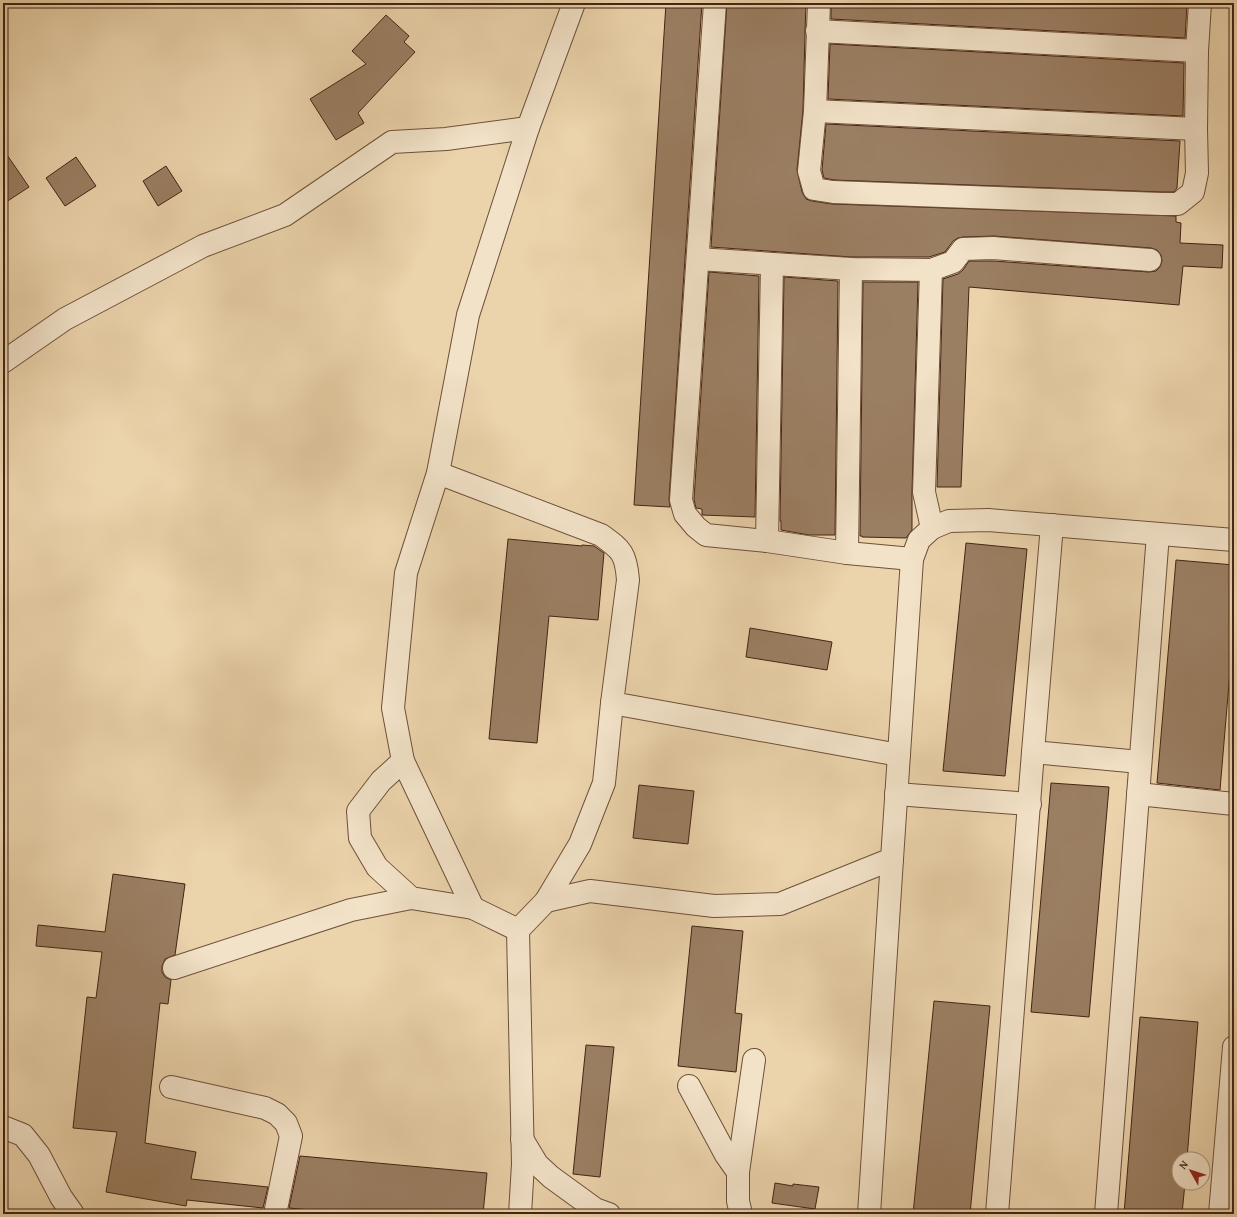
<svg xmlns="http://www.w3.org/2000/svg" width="1237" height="1217" font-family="'Gentium Book Plus',serif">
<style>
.building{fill:#9b7f63;stroke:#442414}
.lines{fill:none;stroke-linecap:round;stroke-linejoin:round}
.minor-casing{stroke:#6e503a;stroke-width:24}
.minor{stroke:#f2e2c8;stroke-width:22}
</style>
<rect width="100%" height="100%" fill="#ebd3ab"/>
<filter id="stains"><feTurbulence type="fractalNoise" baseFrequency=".005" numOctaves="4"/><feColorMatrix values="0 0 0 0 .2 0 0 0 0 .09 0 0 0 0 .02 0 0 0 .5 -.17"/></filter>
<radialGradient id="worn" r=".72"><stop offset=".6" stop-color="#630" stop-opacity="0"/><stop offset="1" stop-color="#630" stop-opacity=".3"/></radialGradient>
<!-- building -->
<g class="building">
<path d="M666,3H702L669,499L670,507L634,505Z"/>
<path d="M727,3H806L805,31V34L803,110L797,170L802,192L806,199L812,201L832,204L1176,216V222L1181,223L1180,243L1223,245L1222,268L1183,266L1179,305L969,287L961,487H937L943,279L958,274L963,270L969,261H993L1149,272L1156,271L1160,267L1162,261L1161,255L1157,250L1151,248L994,236L963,237L958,238L953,241L945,252L929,257H851L711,247Z"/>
<path d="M831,3H1187L1185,38L831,19Z"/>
<path d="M386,15L409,36L404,42L415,52L358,113L364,123L336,140L310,99L366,64L352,51Z"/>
<path d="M830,44L1184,63L1183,116L828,99Z"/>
<path d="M826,124L1180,141L1177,188L1174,192H1162L834,180L824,178L822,170Z"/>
<path d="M3,149L29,187L3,204Z"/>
<path d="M76,157L96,186L65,206L46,178Z"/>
<path d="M166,166L182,191L158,206L143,181Z"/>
<path d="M709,272L759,276L755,517L702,515V509L696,508L694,499Z"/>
<path d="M784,277L838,281L835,535H809L781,530V521H780Z"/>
<path d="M863,282H918L912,492V530L906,538L862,537V536H860Z"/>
<path d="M508,539L582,546V545L594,546L604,553L598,620L549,616L537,743L489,739Z"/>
<path d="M966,543L1027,549L1005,776L943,771Z"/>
<path d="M1176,560L1234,565V624L1220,790L1157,783Z"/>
<path d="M750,628L832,642L827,670L746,657Z"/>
<path d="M1051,783L1109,787L1089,1017L1031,1012Z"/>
<path d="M639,785L694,791L688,844L633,838Z"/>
<path d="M113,874L185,884L175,955L165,959L162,966V972L165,977L171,980L168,1004L160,1003L145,1143L196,1152L191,1179L268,1187L263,1208L187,1200L186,1206L106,1192L117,1132L73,1128L87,997L96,998L102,952L36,946L38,925L105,932Z"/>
<path d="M692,926L743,931L735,1013L742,1014L736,1072L678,1066Z"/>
<path d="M934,1001L990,1006L970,1214H913Z"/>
<path d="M1140,1017L1198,1022L1187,1159H1179V1183H1185L1182,1214H1124Z"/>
<path d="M586,1045L614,1047L600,1177L573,1174Z"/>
<path d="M300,1156L487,1173L483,1214H351L289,1208Z"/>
<path d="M775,1183L793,1186V1184L819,1187L815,1209L772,1203Z"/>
</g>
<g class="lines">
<!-- minor casing -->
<g class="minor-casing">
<g id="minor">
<path d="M715,3L681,500L685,514L696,527L706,535L767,541L847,553L912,559"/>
<path d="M819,3L815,111L809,171L814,189L833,192L1162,204H1178L1193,192L1197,173L1196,129L1197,51L1200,3"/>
<path d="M817,31L1197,51"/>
<path d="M815,111L1196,129"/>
<path d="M698,259L851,269L931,270L953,262L963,249L993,248L1150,260"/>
<path d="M931,270L924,492L932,528"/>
<path d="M3,362L65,319L203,246L285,215L392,142L446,139L528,128"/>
<path d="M438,473L601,535C622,550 626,554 628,580L612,703L899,755"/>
<path d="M1052,525L1033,752L1140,762"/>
<path d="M767,541L772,264"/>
<path d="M847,553L851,269"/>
<path d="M403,761L473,908"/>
<path d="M896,794L1030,804"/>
<path d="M1138,794L1234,804"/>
<path d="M546,901L580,844L604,783L612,703"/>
<path d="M518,930L473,908L411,898L377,867L360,838L358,811L381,781L403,761L393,708L406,573L438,473L468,315L528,128L574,3"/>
<path d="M174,968L351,910L411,898"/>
<path d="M689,1086L726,1155L738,1172"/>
<path d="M171,1087L265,1108L277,1114L286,1123L291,1136L275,1214"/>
<path d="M3,1127L23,1135L39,1155L61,1197L73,1214"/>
<path d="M522,1139L537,1164L551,1177L595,1209L609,1214"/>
<path d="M520,1214L523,1164L518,930L546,901L590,891L714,906L780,904L892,859L912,559L919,540L932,528L949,521L988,520L1234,540"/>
<path d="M741,1214L738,1201V1172L754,1060"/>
<path d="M869,1214L892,859"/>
<path d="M997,1214L1033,752"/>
<path d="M1106,1214L1158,534"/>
<path d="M1220,1214L1234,1047"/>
</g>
</g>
<!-- minor -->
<use href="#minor" class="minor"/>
</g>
<!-- margin -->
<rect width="1237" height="1217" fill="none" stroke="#ebd3ab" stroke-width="16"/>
<rect x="4" y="4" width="1229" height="1209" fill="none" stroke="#442414" stroke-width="2"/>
<rect x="8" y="8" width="1221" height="1201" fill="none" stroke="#442414"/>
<!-- north arrow -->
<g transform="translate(1191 1171) rotate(309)"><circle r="19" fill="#f2e2c8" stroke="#ac9680"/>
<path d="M0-3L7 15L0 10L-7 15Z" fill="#8f2418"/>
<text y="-6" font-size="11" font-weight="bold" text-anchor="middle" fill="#442414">N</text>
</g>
<rect width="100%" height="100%" filter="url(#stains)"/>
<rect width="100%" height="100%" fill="url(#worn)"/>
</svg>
